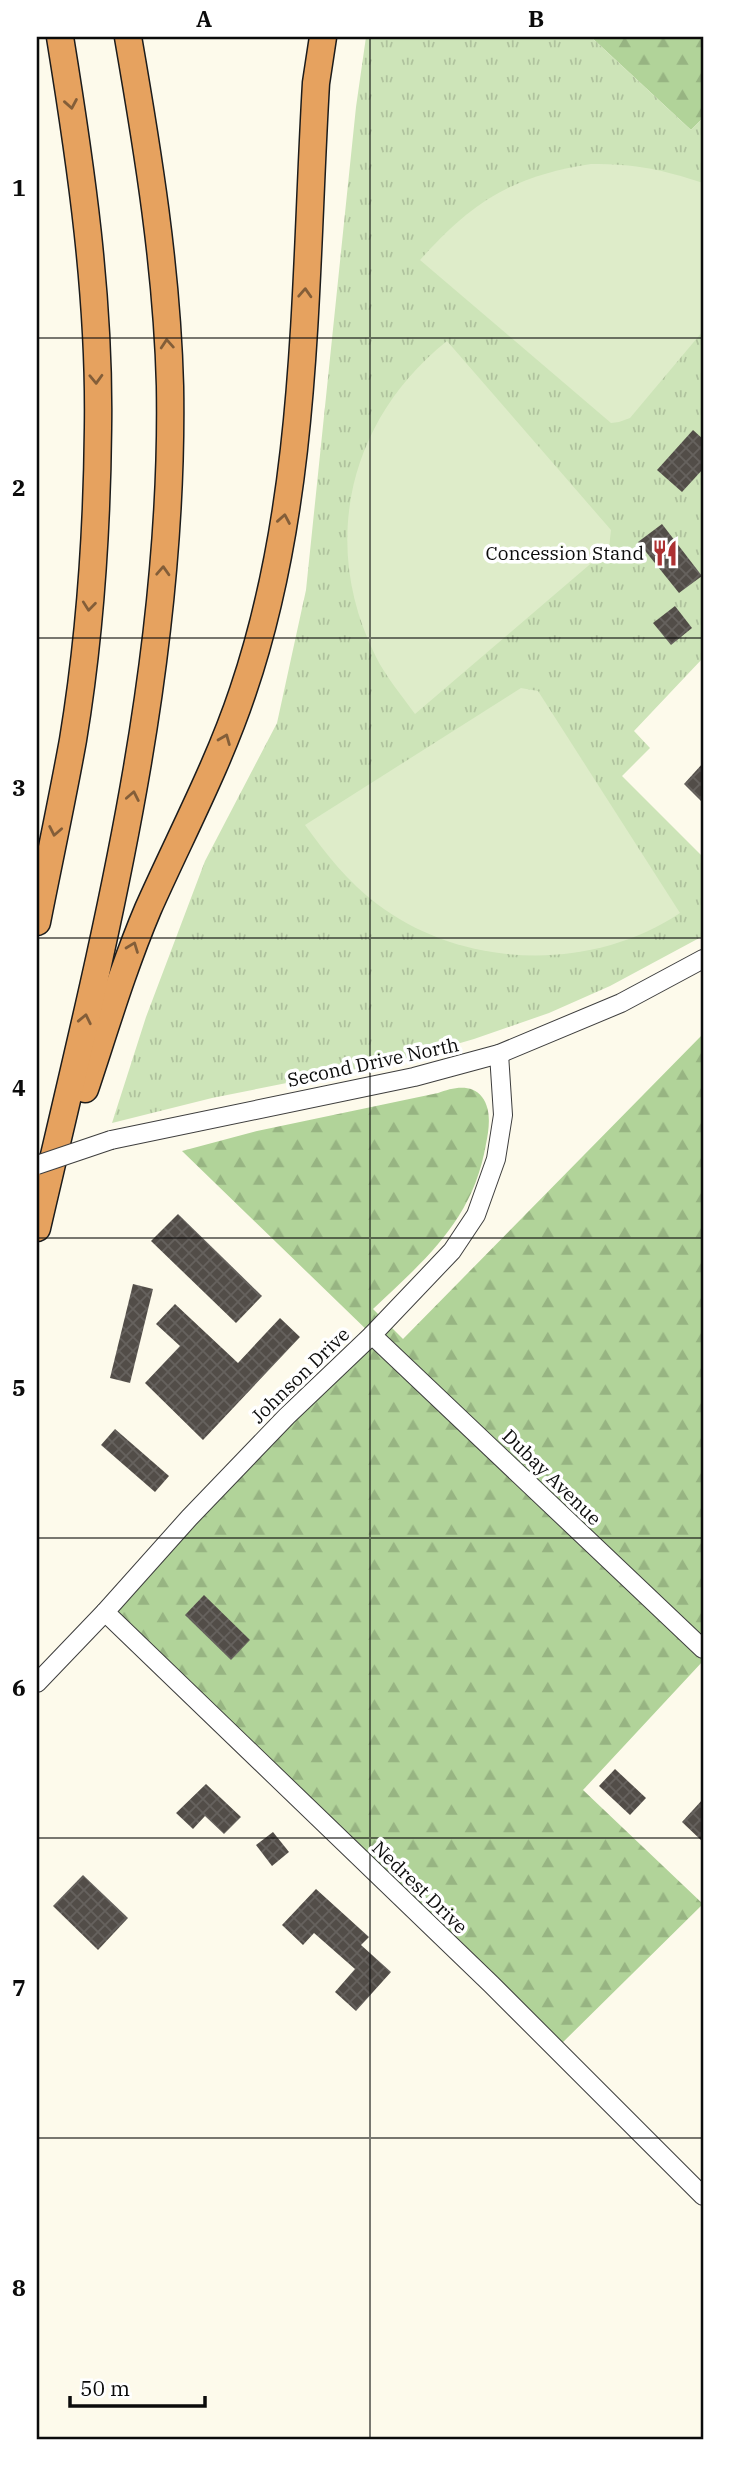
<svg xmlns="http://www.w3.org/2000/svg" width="740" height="2476" font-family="'IBM Plex Serif',serif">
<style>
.forest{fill:url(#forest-firs)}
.park{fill:url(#park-tufts)}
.pitch{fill:#deecc9}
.building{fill:url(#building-cross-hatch)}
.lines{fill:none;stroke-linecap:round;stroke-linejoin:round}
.minor-casing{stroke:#3e3e3e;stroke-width:20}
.highway-casing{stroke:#1c1c1c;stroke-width:29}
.minor{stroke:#fff;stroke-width:18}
.highway{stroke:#e6a25f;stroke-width:26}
.minor-bridge-casing{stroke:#3e3e3e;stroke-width:20;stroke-linecap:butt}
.minor-bridge{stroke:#fff;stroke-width:18}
.oneway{stroke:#835e39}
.grid{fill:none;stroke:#0b0b0b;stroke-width:2;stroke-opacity:0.55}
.labels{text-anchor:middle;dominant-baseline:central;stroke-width:7;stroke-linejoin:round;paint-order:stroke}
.poi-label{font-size:19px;fill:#0b0b0b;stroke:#fff;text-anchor:end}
.street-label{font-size:19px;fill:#0b0b0b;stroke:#fff}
.neatline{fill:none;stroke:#0b0b0b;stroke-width:2.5}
.grid-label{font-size:23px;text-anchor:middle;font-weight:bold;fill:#0b0b0b}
</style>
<defs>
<pattern id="forest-firs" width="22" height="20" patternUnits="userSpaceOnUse" patternTransform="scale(1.75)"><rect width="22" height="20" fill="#b1d399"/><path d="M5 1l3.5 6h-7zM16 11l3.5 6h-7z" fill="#97b482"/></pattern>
<pattern id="park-tufts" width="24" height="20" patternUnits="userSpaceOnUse" patternTransform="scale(1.75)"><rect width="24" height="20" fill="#cde4b8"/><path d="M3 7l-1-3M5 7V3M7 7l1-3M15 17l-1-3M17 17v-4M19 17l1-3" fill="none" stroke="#afc29d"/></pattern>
<pattern id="building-cross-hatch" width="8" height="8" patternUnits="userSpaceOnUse" patternTransform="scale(1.75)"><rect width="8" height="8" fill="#524d48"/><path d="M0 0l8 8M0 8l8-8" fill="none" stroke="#66625e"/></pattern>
</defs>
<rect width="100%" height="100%" fill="#fdfaeb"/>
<!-- forest -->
<g class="forest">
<path d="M591,37H703V118L691,130Z"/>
<path d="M703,1034V1661L583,1790L703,1904L556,2049L105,1612L372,1335L182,1151L257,1131L438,1093C452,1088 471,1083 482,1097C492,1110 489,1129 486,1144C473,1220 426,1259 373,1309L403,1339Z"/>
</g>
<!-- park -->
<path class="park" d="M366,37H591L691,130L703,118V658L634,731L650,748L622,776L703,857V936L610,986L549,1013L474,1039L402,1060L212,1098L112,1123L146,1017L205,861L277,723L306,590L356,107Z"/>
<!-- pitch -->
<g class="pitch">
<path d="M591,164C635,164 661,169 703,183V331L630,418L619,422L611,423L420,260C472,202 512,176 591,164Z"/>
<path d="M447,341L611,530L609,548L415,714C402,696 386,677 376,657C319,544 349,419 447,341Z"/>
<path d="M521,688L538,691L680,913C590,973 463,969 377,904C348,882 326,854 305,825Z"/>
</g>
<!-- building -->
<g class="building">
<path d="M693,430L703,439V469L682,492L657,470Z"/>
<path d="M662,524L702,576L679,593L638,542Z"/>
<path d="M675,606L692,628L671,645L653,623Z"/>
<path d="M703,763V803L684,784Z"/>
<path d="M178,1214L262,1296L236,1323L151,1241Z"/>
<path d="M133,1284L153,1289L130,1383L110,1378Z"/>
<path d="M175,1304L238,1363L280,1318L300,1337L203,1440L145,1383L180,1346L156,1324Z"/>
<path d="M115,1429L169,1476L155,1492L101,1445Z"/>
<path d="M204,1595L250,1640L231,1660L185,1615Z"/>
<path d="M615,1769L646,1798L630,1815L599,1786Z"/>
<path d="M206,1784L241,1817L224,1834L205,1816L193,1829L176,1813Z"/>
<path d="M703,1799V1842L682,1822Z"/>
<path d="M273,1832L289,1852L272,1866L256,1845Z"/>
<path d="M83,1875L128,1918L98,1950L53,1906Z"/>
<path d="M316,1889L369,1937L361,1945L391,1972L356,2011L335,1992L355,1969L314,1933L303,1945L282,1925Z"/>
</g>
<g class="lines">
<!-- minor casing -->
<g class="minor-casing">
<g id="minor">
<path d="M111,1140L414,1077L499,1054L621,1003L703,959"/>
<path d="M372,1335L703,1649"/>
<path d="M105,1612L491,1984L703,2196"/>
<path d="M37,1683L105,1612L189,1518L287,1416L372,1335L452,1251L476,1215L496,1159L503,1115L499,1054"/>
</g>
</g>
<!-- highway casing -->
<g class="highway-casing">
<g id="highway">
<path d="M37,922C49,861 62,801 73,740C90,637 97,532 98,428C100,297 81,166 60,37"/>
<path d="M85,1089C105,1029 123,968 148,909C180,837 218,766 243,691C309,497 304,285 316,83L323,37"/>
<path d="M37,1228C101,952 175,672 170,386C167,269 148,152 128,37"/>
</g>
</g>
<!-- minor -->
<use href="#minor" class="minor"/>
<!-- highway -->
<use href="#highway" class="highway"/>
<!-- minor-bridge casing -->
<g class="minor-bridge-casing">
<path id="minor-bridge" d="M37,1165L111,1140"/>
</g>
<!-- minor-bridge -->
<use href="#minor-bridge" class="minor-bridge"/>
</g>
<!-- one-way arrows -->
<defs><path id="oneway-chevron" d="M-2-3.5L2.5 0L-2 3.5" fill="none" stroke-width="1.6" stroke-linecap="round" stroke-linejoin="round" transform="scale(1.75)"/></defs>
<g class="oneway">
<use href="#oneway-chevron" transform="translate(71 104) rotate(80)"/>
<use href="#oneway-chevron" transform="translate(305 293) rotate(-87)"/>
<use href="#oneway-chevron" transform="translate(167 344) rotate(-94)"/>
<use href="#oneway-chevron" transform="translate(96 379) rotate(88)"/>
<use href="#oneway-chevron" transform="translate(284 519) rotate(-80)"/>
<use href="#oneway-chevron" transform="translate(163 571) rotate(-87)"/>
<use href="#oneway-chevron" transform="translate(89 606) rotate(96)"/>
<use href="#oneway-chevron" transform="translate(225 739) rotate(-68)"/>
<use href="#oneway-chevron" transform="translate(133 796) rotate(-79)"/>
<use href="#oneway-chevron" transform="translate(55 831) rotate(101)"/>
<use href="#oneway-chevron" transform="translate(133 947) rotate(-69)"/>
<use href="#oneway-chevron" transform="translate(85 1019) rotate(-78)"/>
</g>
<!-- grid -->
<path class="grid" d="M370,37V2439M37,338H703M37,638H703M37,938H703M37,1238H703M37,1538H703M37,1838H703M37,2138H703"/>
<!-- icons -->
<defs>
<g id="restaurant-bare" transform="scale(2.1)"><path d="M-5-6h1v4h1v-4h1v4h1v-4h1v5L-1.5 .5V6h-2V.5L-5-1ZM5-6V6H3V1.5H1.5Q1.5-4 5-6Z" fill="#ad3132" stroke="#fff" stroke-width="2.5" paint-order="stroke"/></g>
</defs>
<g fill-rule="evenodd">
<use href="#restaurant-bare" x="665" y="553"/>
</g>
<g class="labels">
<!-- poi labels -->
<g class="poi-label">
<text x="644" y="553">Concession Stand</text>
</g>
<!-- street labels -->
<g class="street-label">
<text transform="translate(373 1062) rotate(-12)">Second Drive North</text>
<text transform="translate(300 1375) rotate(-44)">Johnson Drive</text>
<text transform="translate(552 1477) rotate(44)">Dubay Avenue</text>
<text transform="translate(420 1887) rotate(44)">Nedrest Drive</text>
</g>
</g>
<!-- border -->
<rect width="740" height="2476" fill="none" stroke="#ffffff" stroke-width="77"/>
<!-- scale -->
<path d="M70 2396v10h135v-10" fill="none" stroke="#0b0b0b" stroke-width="3.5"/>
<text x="80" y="2396" font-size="21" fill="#0b0b0b" stroke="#ffffff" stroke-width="5" paint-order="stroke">50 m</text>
<rect x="38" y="38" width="664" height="2400" class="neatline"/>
<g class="grid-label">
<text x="204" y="27">A</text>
<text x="536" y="27">B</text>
<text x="19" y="196">1</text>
<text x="19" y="496">2</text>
<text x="19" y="796">3</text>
<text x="19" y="1096">4</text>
<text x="19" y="1396">5</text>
<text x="19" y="1696">6</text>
<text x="19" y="1996">7</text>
<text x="19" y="2296">8</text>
</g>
</svg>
